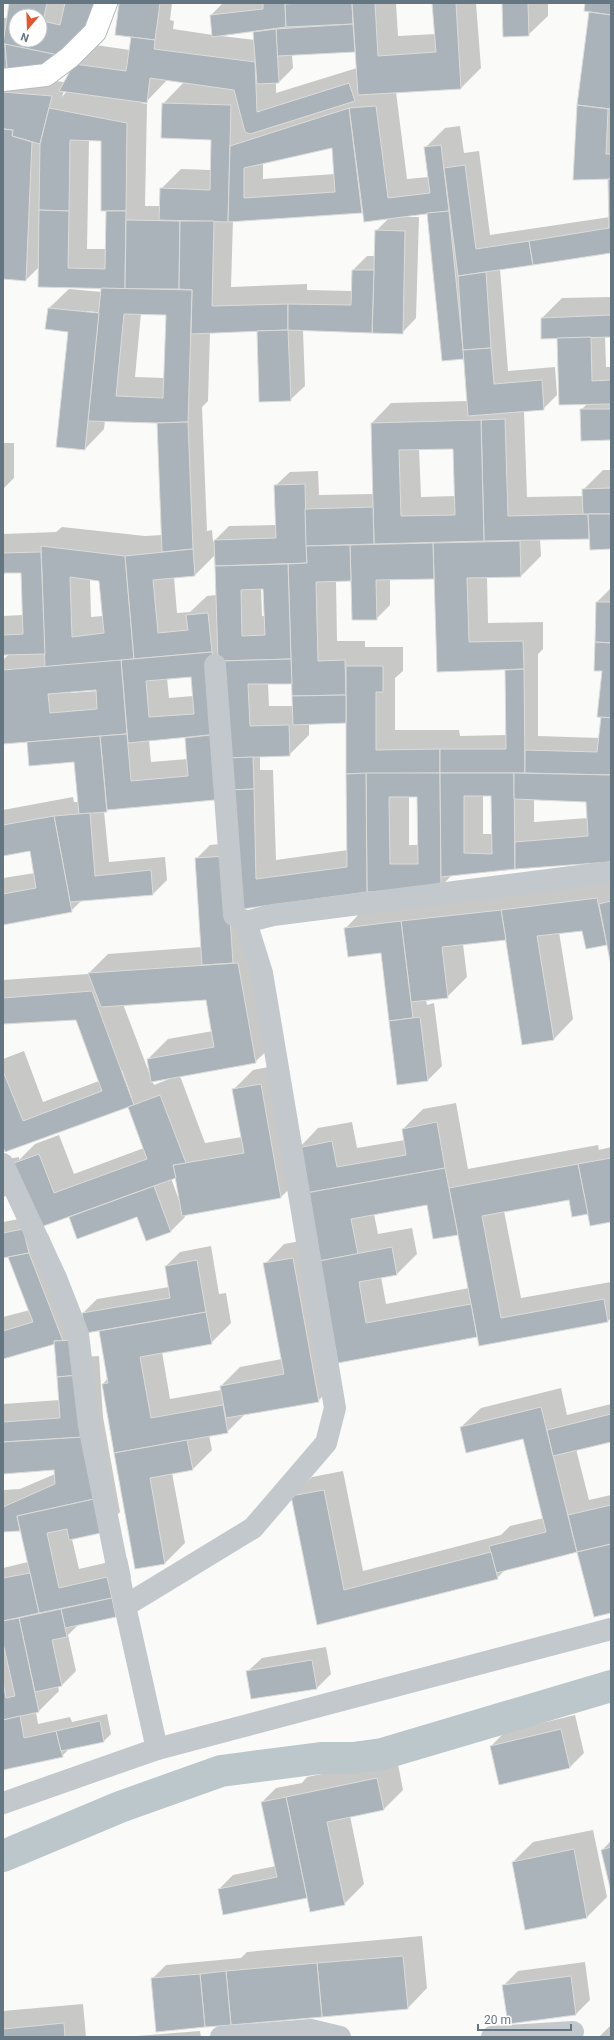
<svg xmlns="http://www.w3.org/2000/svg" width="614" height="2040" font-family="Roboto,sans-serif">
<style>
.shadow{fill:#0003;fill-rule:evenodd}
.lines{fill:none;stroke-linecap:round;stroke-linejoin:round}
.canal{stroke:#bbc7cb;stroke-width:32}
.building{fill:#aab3b9;stroke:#dcdcda;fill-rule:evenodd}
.secondary-casing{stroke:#b3babf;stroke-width:24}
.street{stroke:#c3c8cc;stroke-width:22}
.secondary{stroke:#fff;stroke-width:22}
</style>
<rect width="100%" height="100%" fill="#fafaf8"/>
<!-- shadow -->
<g class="shadow">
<path d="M10,3H114L3,67V18H7ZM16,16H40V40H16Z"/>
<path d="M120,3H172L170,20L174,21L173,29L213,35L211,15L223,3H396L398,36L436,34L433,3H476L481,68L461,88L396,92L407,179L429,177L425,148L445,128L460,126L464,153L479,151L490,235L610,217L608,178L574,179L578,105L590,11L586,3H611V252L500,269L508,371L555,367L557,395L543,409L524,411L527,497L584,496L583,490L603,470H611V548L590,538L540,539L541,556L521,576H487L488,623L543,622V649L538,654V736L600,738L604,670L597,602L611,588V861L452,875L441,886L244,908L275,1043L255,1062L180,1076L205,1143L242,1137L233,1090L253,1070L280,1065L301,1178L281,1197L184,1215L185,1217L171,1231L146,1240L137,1215L78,1237L70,1216L40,1227L42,1235L48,1234L82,1320L85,1357L99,1356L103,1417L120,1512L100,1532L72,1539L79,1569L127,1558L131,1577L118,1590L123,1609L116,1616L79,1624L68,1635L76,1671L62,1685L58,1686L59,1691L39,1711L36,1712L38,1724L70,1717L72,1722L107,1714L111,1734L104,1741L70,1748L62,1756L3,1769V1568L28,1562L21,1530L3,1531V1490L20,1489L55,1474V1468L3,1473V1404L60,1400L56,1343L3,1358V1317L30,1310L11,1255L3,1257V1222L35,1216L9,1195L3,1197V1160L19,1157V1160L35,1144L59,1135L74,1174L144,1148L128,1105L3,1147V1059L24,1051L43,1102L99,1081L76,1019L3,1023V980L88,974L108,954L202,947L196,859L210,845L233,843L230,793L108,809L104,811L109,862L165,857L167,880L153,894L82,900L71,911L3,924V878L35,873L31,850L3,855V810L73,797L74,802H79L75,761L28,741L3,743V660L9,654H3V616L23,615L22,572H6L3,576V534L56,532L62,527L145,536L162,535L158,422L105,420L104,429L85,449L69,331L49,308L69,289L102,292V287L39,267L26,280L3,278V77L65,82L75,65L95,45L130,50L132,36ZM254,31L255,40L221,36ZM356,50L357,68L276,93V82H279L293,68L292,55ZM167,80L184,82L163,104L212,139L211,170L181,169L161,189L160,206H145L147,104L141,103V101L146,102ZM64,91H67L62,97ZM89,139L102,140L107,210V249H87ZM333,147L335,174L263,179V163ZM363,212L390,217L376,231L375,256H367L353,270L352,291L307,290V284L231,287L233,219ZM428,212L465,358L468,401L391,403L372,423L374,494L319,495L318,471L290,472L275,486L276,525L229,526L213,542L212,530L207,531L202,407L208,401L210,332L258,330L290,400L305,386L303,330L402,333L416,318L419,217H402ZM87,311L104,313V315L87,313ZM141,313L167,314L165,378L135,377ZM419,448H454L456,496L421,497ZM348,540H350L351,562H349ZM215,555L217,595L207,596L190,612L177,613L174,577L195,575ZM352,578L376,619L390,605V579L435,578L438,671L508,669L506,670L507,735L460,736L459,730H395V678L403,671V647H365V641H337L336,580ZM90,579L100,580L103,616L91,617ZM264,588L265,616H262L261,589ZM192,676L193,696L169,698L167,678ZM268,683H293V706H269ZM97,689V691L70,693V691ZM347,721L348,850L276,860L273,770H260V756L289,755L309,735V723ZM186,737L188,759L151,762L149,740ZM418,795L419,845H409V796ZM483,795H492V834H483ZM534,799L587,802L588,818L534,822ZM207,999L213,1031L168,1039L148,1059L150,1075L123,1004ZM122,1070L132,1098H130L121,1072ZM174,1077L154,1085L152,1081ZM176,1176L180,1203L171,1178Z"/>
<path d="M503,3H548V16L528,35Z"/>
<path d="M611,297V336H605L606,367H611V439L581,410L587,404L558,337L542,338V318L562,298Z"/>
<path d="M3,443H14V478L3,489Z"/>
<path d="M611,880V961L608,944L583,930L559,932L573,1019L554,1039L507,939L463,944L467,977L447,997L426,1000L427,1005L434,1003L442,1066L428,1080L398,1084L382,952L345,929L359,914Z"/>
<path d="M456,1103L468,1169L598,1145L599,1150L611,1147V1221L588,1212L569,1199L504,1211L521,1298L611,1282V1318L608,1321L478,1336L339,1361L299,1148L318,1128L352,1122L357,1148L405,1140L403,1129L423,1109ZM427,1204L459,1233L469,1288L386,1304L381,1277L397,1274L417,1254L412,1228L378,1234L374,1214Z"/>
<path d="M312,1239L338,1381L318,1401L246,1413L227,1432L209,1435L212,1450L192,1470L172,1473L185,1543L165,1563L136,1568L103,1384L108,1378L100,1330L83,1313L97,1299L169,1287L166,1266L180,1252L211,1246L219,1294L226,1293L231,1323L211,1343L162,1352L170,1399L221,1390V1386L240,1367L282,1359L265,1264L284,1244Z"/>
<path d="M561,1388L567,1415L611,1404V1441L576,1449L589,1500L611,1495V1612L578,1550L506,1569L497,1578L317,1624L292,1496L312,1477L343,1471L363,1571L501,1535L510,1526L544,1518L523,1438L461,1427L481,1408Z"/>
<path d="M326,1647L331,1674L317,1688L247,1672L262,1658Z"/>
<path d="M575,1715L584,1753L570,1767L500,1783L491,1746L505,1732Z"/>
<path d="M397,1759L403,1790L384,1809L350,1816L364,1884L344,1904L308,1896L219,1889L233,1875L276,1866L262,1802L276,1788L302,1783L307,1777Z"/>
<path d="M593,1830L607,1897L587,1917L526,1928L513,1862L533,1842Z"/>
<path d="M611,1841V1887L602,1850Z"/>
<path d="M422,1936L427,1988L408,2008L152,1979L166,1965L241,1958L247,1952Z"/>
<path d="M585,1962L590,2000L576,2014L504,1985L518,1971Z"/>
<path d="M83,2004L86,2037H3V2011Z"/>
<path d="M611,2025V2037H599Z"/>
<path d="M200,2031L201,2037H124Z"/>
</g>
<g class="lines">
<!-- canal -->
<path class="canal" d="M3,1856L120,1807L221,1771L321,1758H353L382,1754L611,1686"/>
</g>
<!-- building -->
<g class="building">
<path d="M9,3H47L43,21L60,25L65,3H98L94,25L63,56L3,44ZM16,16H40V40H16Z"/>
<path d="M119,3H160L155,40L115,35Z"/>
<path d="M263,3H285L286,27L212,37L210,15L263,9Z"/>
<path d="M299,3H352L353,24L286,27L285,4Z"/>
<path d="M352,3H375L378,56L436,52L432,3H456L461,89L358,95Z"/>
<path d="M502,3H528L529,36L503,37Z"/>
<path d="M585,3H611V15L584,11Z"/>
<path d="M589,12L611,15V109L577,105Z"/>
<path d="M353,24L355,52L277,56L276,29Z"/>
<path d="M276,29L279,83L257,84L253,32Z"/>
<path d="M131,37L155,40L154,49L255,62L257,112L349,83L355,101L250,134L245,132L234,90L150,78L147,103L59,91L74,64L126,71Z"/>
<path d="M3,44H5L7,68H3Z"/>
<path d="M5,44L63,56L35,73L7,68Z"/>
<path d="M3,92L52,96L40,144L12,136L13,130L3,129Z"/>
<path d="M162,103L231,105L228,222L159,220L160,188L210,190L211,140L161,138Z"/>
<path d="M577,105L608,109L606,154H611V179L573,180Z"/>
<path d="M376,106L388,198L430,193L424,147L441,145L449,211L364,222L349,108Z"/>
<path d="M49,108L127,123L126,211H101V141L70,140L69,211L39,210L40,144Z"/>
<path d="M349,108L362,213L228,222L230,146ZM332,148L335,192L244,198V168Z"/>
<path d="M3,129L13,130L12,136L32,142L26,281L3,279Z"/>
<path d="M465,165L476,249L529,241L533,265L458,276L444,168Z"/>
<path d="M608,179H611V253L533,265L529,241L609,228Z"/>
<path d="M39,210L69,211L68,268L105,269L106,211H126L125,289L38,287Z"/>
<path d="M449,211L464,359L442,361L427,213Z"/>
<path d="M126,220L180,221L179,289H125Z"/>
<path d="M180,221H214L212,306L288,304V330L191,334L192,290L179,289Z"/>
<path d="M375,230L405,231L403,334L372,333Z"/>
<path d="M352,270H374L372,333L288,330V304L351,305Z"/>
<path d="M486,272L491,348L463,350L458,276Z"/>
<path d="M101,288L192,290L188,422L157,423L88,421ZM124,314L166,315L163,398L116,396Z"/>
<path d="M48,308L99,313L85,450L56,447L68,332L45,329Z"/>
<path d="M611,315V337L541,339V318Z"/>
<path d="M288,330L291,401L259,402L257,331Z"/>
<path d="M591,337L592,381L611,380V404L559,405L557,338Z"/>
<path d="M491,348L494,384L542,380L544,410L468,416L463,350Z"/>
<path d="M580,409H611V440L581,441Z"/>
<path d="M505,419L508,516L588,514L589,539L484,541L481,420Z"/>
<path d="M481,420L484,541L374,544L371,423ZM453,449L455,515L401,516L399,450Z"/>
<path d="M188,422L193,549L162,552L157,423Z"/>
<path d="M305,484L307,563L215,566L214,540L276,538L274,485Z"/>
<path d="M611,488V514H583L582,489Z"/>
<path d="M373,507L374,544L306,546L305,509Z"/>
<path d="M588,514H611V549L590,550Z"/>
<path d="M520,541L521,577L467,578L469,642L523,641L524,669L437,672L433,543Z"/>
<path d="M433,543L434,579L376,580L377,620H352L350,545Z"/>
<path d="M350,545L351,581L316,582L318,661L345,660L346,695L292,696L288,564L307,563L306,546Z"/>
<path d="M41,546L125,556L134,659L45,667ZM70,577L99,581L104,633L72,637Z"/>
<path d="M193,549L195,576L153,580L158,633L188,630L186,615L208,613L212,652L134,659L125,556Z"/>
<path d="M41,552L45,654L3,655V635L23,634L21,573H3V553Z"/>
<path d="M288,564L291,659L218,661L215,566ZM263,589L265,635L242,636L241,590Z"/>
<path d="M596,602H611V643L595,642Z"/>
<path d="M595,642L611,643V718L597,717L602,671H594Z"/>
<path d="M212,652L219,734L128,743L121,660ZM191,677L194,714L149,717L146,681Z"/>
<path d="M291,659L292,684H248L250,726L289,725L290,756L228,758L220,661Z"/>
<path d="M121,660L127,734L3,744V670ZM96,690L97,709L50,713L48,694Z"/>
<path d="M346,666H383V692H376V750L440,749V773L346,774Z"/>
<path d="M524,669L525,773H440V749H506L505,670Z"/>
<path d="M346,695V723L293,725L292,696Z"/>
<path d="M601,717L611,718V775L525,773V750L597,752Z"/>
<path d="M127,734L131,781L188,776L185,738L219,734L225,799L107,810L100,736Z"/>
<path d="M100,736L107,812L79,814L74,762L29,766L27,742Z"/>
<path d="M253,757L254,789L229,790L228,758Z"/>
<path d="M366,773H440L441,887L367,892ZM389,797H417L418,864H390Z"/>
<path d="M366,773L367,892L235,910L229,790L254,789L256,879L347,867L346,774Z"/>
<path d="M440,773H514L515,869L441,877ZM464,796H491L492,854L464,853Z"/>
<path d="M514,773L611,775V862L515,869V842L588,836L586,802L514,799Z"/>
<path d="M90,813L95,876L151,870L153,895L70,902L54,816Z"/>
<path d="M54,816L72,912L3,925V894L36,888L30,851L3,856V825Z"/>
<path d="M226,856L233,963L202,965L195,858Z"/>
<path d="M597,898L607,945L586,949L582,931L537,936L554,1040L522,1045L501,910Z"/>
<path d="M611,901V966L599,904Z"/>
<path d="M501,910L506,940L442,947L448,998L411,1002L401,921Z"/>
<path d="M401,921L413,1018L389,1021L381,953L348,957L344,928Z"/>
<path d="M238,963L256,1063L151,1082L147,1059L214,1047L206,1000L101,1007L88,973Z"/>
<path d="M92,991L134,1105L5,1152L3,1147V1071L23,1121L102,1091L76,1020L3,1024V998Z"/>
<path d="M420,1017L428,1081L397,1085L389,1021Z"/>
<path d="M261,1084L281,1198L182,1216L173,1165L244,1153L232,1089Z"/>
<path d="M160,1095L186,1163L173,1165L176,1178L38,1228L14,1163L39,1154L54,1193L147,1159L128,1107Z"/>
<path d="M437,1122L445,1168L306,1193L298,1148L332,1141L337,1167L406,1155L402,1129Z"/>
<path d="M611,1158V1222L590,1226L578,1164Z"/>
<path d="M578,1164L588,1214L572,1217L569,1200L482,1216L501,1318L604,1299L608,1322L479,1346L449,1188Z"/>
<path d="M445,1168L458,1235L433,1239L427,1205L351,1219L358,1254L319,1261L306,1193Z"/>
<path d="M154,1186L171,1232L146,1241L137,1217L77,1239L69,1217Z"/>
<path d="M23,1229L29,1253L3,1258V1233Z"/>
<path d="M392,1247L397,1275L359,1282L366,1323L471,1304L477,1337L338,1363L319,1261Z"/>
<path d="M29,1253L63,1341H54L55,1344L3,1359V1331L33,1322L8,1257Z"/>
<path d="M293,1258L319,1402L226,1418L220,1386L284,1374L263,1263Z"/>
<path d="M197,1260L206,1312L86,1333L82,1313L170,1298L165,1266Z"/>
<path d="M206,1312L212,1344L140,1357L151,1418L223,1405L228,1433L114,1453L102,1384L108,1383L99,1331Z"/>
<path d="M77,1340L79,1375L57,1377L54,1341Z"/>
<path d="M79,1375L84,1437L3,1442V1422L60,1418L57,1377Z"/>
<path d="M541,1407L577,1552L496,1573L489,1546L546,1532L523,1439L466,1453L460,1427Z"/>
<path d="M611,1414V1442L553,1456L547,1430Z"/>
<path d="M84,1437L94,1499L17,1516L20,1531L3,1532V1507L55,1484L54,1470L3,1474V1442Z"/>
<path d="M187,1440L193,1470L150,1478L165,1564L135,1569L114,1453Z"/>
<path d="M324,1490L344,1590L491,1552L498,1579L317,1625L291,1496Z"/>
<path d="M94,1499L101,1533L69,1540L67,1529L47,1533L59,1588L107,1577L112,1598L39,1613L17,1516Z"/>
<path d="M611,1505V1544L577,1552L568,1515Z"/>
<path d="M611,1544V1613L594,1617L577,1552Z"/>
<path d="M30,1573L39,1613L3,1621V1578Z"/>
<path d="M112,1598L116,1617L65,1628L61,1609Z"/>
<path d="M61,1609L67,1637L52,1640L62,1686L35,1692L19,1618Z"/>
<path d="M19,1618L39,1712L3,1720V1682L6,1698L15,1696L3,1643V1621Z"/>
<path d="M312,1660L317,1689L251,1699L246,1671Z"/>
<path d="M20,1716L24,1738L56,1731L63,1757L3,1770V1720Z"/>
<path d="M100,1721L104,1742L61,1751L56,1731Z"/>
<path d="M561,1729L570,1768L499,1785L490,1746Z"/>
<path d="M377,1778L384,1810L327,1822L345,1905L310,1912L286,1797Z"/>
<path d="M286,1797L307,1898L223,1915L218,1889L277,1877L261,1802Z"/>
<path d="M611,1847V1892L601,1850Z"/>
<path d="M574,1849L587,1918L525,1930L512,1862Z"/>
<path d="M403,1956L408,2009L322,2017L317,1963Z"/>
<path d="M317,1963L322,2017L231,2025L226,1971Z"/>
<path d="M226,1971L231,2025L205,2027L200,1974Z"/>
<path d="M200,1974L205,2027L156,2032L151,1978Z"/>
<path d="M571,1976L576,2015L508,2024L502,1985Z"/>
<path d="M64,2023L65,2037H3V2029Z"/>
</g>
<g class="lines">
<!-- secondary casing -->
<g class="secondary-casing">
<path id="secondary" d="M3,80L46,75L70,57L95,32L106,3"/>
</g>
<!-- street -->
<g class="street">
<path d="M215,665L234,915L246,922"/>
<path d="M3,1164L56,1278L78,1334L89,1426L125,1606L157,1749"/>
<path d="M125,1606L253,1528L326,1443L335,1408L262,973L246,922L273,915L611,872"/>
<path d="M3,1803L157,1749L611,1629"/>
<path d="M221,2037L311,2030L340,2037"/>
<path d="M492,2037L573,2032"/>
</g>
<!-- secondary -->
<use href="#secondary" class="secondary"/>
</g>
<!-- border -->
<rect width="614" height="2040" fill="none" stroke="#657683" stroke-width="8"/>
<!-- north arrow -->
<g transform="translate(28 28) rotate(199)"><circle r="19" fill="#ffffff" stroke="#c1c8cd"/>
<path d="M0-3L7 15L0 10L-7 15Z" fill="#e4572e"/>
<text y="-6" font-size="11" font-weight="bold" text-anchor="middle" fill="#657683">N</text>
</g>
<!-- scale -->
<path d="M478 2024v6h93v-6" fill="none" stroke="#657683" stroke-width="2"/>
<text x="484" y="2024" font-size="12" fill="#657683" stroke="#ffffff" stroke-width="3" paint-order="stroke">20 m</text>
</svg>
